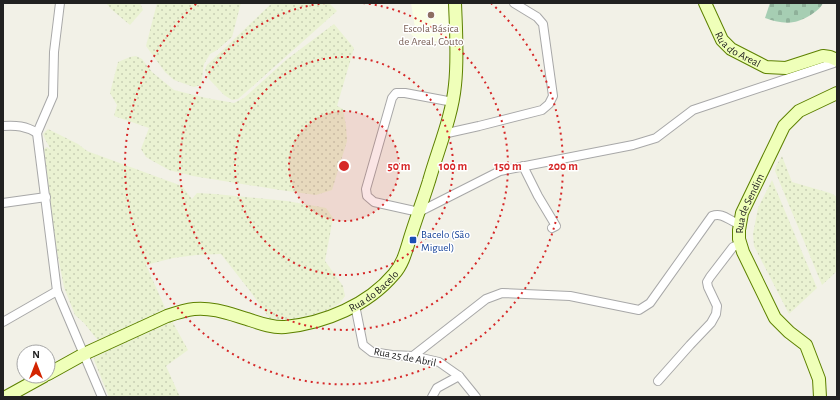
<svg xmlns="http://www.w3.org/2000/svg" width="840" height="400" font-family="'Alegreya Sans',sans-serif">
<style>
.education{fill:#faffe4}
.farmland{fill:url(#farmland-dots)}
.cemetery{fill:url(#cemetery-stones)}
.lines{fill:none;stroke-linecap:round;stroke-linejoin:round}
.street-casing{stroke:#a8a8a8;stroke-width:10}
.secondary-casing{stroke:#5d8100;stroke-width:14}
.street{stroke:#fff;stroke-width:8}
.secondary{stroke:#efffb9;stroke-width:12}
.ring{fill:none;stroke:#d62828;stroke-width:2;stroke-dasharray:2 4}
.education-dot{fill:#8d6e63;stroke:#fff;stroke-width:1.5}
.transit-dot{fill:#1a4fb4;stroke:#fff;stroke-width:1.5}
.labels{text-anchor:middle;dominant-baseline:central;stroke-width:3;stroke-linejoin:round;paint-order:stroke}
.education-label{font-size:11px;fill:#785e54;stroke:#fff}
.street-label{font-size:11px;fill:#212121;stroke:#fff}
.transit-label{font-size:11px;fill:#164399;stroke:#fff;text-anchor:start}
.centre{fill:#d62828;stroke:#fff;stroke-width:2}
.ring-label{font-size:12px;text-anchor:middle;font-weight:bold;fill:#d62828;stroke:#fff;stroke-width:3;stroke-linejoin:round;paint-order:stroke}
</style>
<defs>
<pattern id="farmland-dots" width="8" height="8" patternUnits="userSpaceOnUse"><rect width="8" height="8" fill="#eaf2d2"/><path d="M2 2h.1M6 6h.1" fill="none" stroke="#c8cfb4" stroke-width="1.8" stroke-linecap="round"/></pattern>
<pattern id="cemetery-stones" width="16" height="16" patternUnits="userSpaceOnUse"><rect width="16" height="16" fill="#a6ceb3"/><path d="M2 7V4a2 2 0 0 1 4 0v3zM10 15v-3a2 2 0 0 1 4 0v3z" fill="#8fb19a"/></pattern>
</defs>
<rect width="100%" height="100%" fill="#f2f1e7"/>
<!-- education -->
<path class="education" d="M411,3H449L451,36L449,38L420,45L415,41L414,37L410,33L415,28Z"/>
<!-- farmland -->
<g class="farmland">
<path d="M106,3H140L143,10L130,25L111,9Z"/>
<path d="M157,3H241L232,37L217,50L210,54L204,64L201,85L194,87L174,80L165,72L146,46Z"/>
<path d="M272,3H329L337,11L254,85L238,99L232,100L224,95L209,79L205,70L207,65Z"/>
<path d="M334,24L354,48L337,106L343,109L346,126L347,141L332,190L316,195L280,190L193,176L169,170L151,160L146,157L141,149L149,128L114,116L117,105L110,93L118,62L130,57L136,56L142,59L152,72L174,90L206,98L234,103L244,98L286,60Z"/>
<path d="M48,129L78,144L87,151L182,186L192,199L197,193L215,194L287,201L326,208L333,218L325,261L343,286L345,296L340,303L325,312L293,320L270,319L250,291L221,254L196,255L173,258L146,265L167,312L100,343L84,323L75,315L64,287L55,241L44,149L47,147L51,150L45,139L43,134Z"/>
<path d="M782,156L792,182L830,193L834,195L837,197V271L822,285L775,171L776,166Z"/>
<path d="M772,180L817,288L789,314L754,246L753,234L758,208Z"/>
<path d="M172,321L188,350L166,366L180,397H109L94,360L95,356L106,350Z"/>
</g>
<!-- cemetery -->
<path class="cemetery" d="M770,3H823C820,11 802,21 794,22C785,24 773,21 765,18Z"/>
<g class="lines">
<!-- street casing -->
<g class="street-casing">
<g id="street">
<path d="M453,102L405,93H396L392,98L366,189L367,196L374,202L419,212L500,171L633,145L656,138L693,110L837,62"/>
<path d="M3,126C16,125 26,126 37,133"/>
<path d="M37,133L57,291L102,397"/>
<path d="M37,133L53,96L54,52L60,3"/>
<path d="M443,134L479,126L542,110L549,104L553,96L543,24L537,17L514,3"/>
<path d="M523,166L538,196L556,226L552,228"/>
<path d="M3,203L46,197"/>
<path d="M355,305L363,345L372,352L392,355L413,356L439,362L459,376L476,397"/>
<path d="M3,322L57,291"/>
<path d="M413,356L486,299L502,293L570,296L639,310L650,303L712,216C723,212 729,221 739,224"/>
<path d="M658,381L690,345L711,323L716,314L717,306L708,287L707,282L710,277L733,247L740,244"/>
<path d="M432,397L437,388L459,376"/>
</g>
</g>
<!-- secondary casing -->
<g class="secondary-casing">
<g id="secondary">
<path id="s1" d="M705,3L722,40L731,49L766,67L786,68L823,56L830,57L837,60"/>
<path id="s2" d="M48,374L84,354L167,316C176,313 185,310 194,309C212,307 230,314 247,319C259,323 272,328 285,327C325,323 368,305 394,274C403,264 406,251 410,238C416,219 423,200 429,181C438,149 452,117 455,85C458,58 456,30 455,3"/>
<path d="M6,397L44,376"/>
<path id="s3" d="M820,397L819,379L806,345L789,332L775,318L743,252L739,239V230L742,213L784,126L799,111L837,93"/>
</g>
</g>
<!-- street -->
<use href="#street" class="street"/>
<!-- secondary -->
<use href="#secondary" class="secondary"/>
</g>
<!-- distance rings -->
<circle cx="344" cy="166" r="55" fill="#d62828" fill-opacity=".12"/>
<g class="ring">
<circle cx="344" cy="166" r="55"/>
<circle cx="344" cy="166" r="109"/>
<path d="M363 3A164 164 0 1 1 325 3"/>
<path d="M491 3A219 219 0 1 1 197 3"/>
</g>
<!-- markers -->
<circle class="education-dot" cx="431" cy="15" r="4"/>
<rect class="transit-dot" x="409" y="236" width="8" height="8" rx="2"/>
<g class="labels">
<!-- education labels -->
<g class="education-label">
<text x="431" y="28">Escola Básica<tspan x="431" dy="13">de Areal, Couto</tspan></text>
</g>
<!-- street labels -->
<g class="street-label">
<text stroke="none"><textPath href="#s1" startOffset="59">Rua do Areal</textPath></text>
<text stroke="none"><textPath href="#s3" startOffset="220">Rua de Sendim</textPath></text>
<text stroke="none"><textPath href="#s2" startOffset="351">Rua do Bacelo</textPath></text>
<text transform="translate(405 357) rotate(11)">Rua 25 de Abril</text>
</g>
<!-- transit labels -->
<g class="transit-label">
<text x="421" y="234">Bacelo (São<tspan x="421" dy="13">Miguel)</tspan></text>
</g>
</g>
<circle cx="344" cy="166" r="6" class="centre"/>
<g class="ring-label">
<text x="399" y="170">50 m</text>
<text x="453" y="170">100 m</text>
<text x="508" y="170">150 m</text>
<text x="563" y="170">200 m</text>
</g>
<!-- border -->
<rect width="840" height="400" fill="none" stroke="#212121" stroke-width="8"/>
<!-- north arrow -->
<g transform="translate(36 364)"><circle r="19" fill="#ffffff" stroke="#a6a6a6"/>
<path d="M0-3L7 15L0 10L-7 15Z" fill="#d32400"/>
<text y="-6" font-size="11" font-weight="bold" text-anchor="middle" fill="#212121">N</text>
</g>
</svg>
